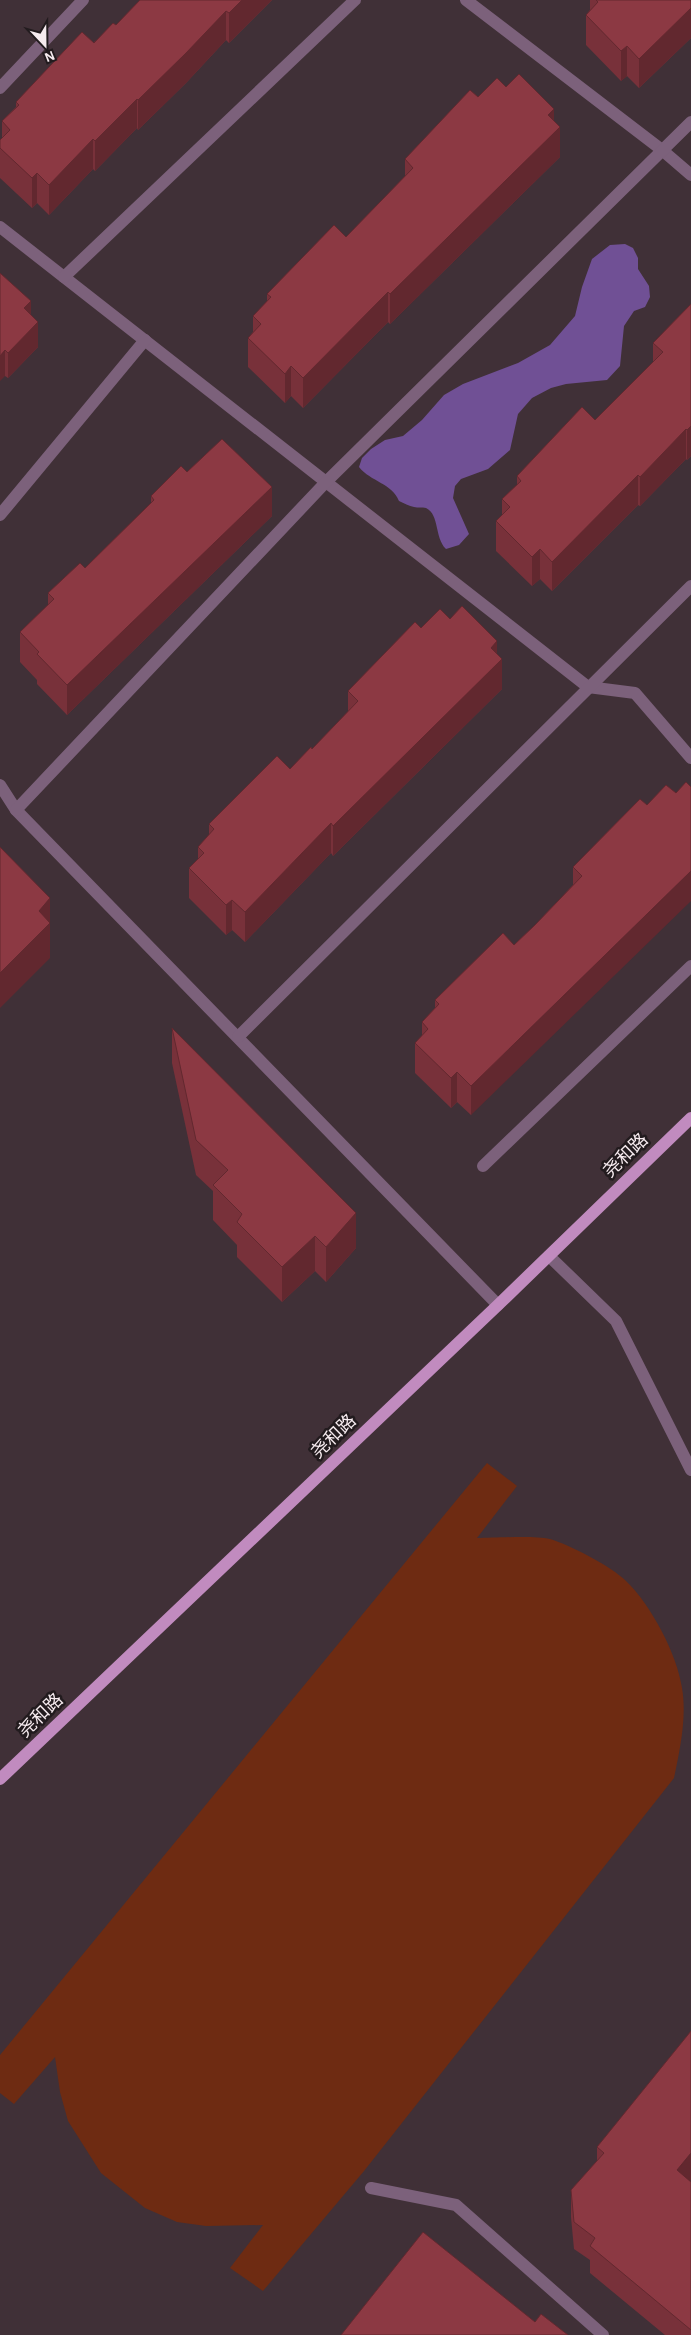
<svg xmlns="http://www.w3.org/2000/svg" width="691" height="2335" font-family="'Alegreya Sans','Noto Sans SC',sans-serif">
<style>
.green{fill:#6e2b12}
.water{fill:#705095}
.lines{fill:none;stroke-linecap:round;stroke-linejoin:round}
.minor{stroke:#7c617b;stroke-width:12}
.major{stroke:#c18bbf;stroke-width:12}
.wall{fill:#78313a}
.shaded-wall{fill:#62282f}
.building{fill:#8c3943;stroke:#62282f}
.labels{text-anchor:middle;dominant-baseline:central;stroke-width:5;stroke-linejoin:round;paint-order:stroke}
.street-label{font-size:18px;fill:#f6ebef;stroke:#221b1e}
</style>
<rect width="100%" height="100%" fill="#403037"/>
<!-- green -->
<path class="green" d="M487,1463L517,1486L477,1538C496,1538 533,1535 550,1539C570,1545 611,1566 626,1581C651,1605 677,1654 682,1688C687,1717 680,1749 674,1778L364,2171L263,2291L230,2268L263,2225L206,2226L177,2222L145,2208L101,2173L68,2121L60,2092L55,2057L14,2104L0,2093V2055Z"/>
<!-- water -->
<path class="water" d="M625,244L633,248L638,258V269L649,286L650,297L645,307L634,311L624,326L620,366L607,380L566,384L551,388L532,398L518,414L510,450L488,469L461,479L455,486L453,498L469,534L459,545L446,549C434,537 440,515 426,508C422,507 418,508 414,507C409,506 404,503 399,501C392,483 371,482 359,467L362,458L371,449L385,440L403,436L422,420L444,395L463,384L518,363L550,345L575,316L582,287L592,259L610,245Z"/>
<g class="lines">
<!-- minor -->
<g class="minor">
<path d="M466,0L662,150L691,175"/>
<path d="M0,88L83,0"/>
<path d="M0,227L588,687L635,693L691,758"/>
<path d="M64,277L355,0"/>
<path d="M0,515L145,340"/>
<path d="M0,785L16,810L498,1305"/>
<path d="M16,810L326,482L691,122"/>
<path d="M238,1037L691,586"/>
<path d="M483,1166L691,966"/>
<path d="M549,1256L616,1321L691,1470"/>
<path d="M371,2188L456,2205L603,2335"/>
</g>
<!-- major -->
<path class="major" d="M0,1779L498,1305L691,1118"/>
</g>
<!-- wall -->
<g class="wall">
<path d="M140,0H272L229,43L226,40L186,83L138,130L137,128L95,171L93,169L49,215L37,203L32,208L0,178V140L2,138V121L16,107V102L116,25Z"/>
<path d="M590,0H691V38L639,88L627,76L621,81L586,45V15L590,10Z"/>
<path d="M506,87L554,121L560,157L390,324L388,322L303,408L291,396L285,403L248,367V338L253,332V316L267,302V294L346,237L405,177V159L478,97Z"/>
<path d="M0,273L31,315L38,347L8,378L5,376Z"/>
<path d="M691,304V456L687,460L686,459L640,506L638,505L552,591L540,579L532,586L496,551V521L502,515V499L517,485V476L595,420L653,362V343Z"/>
<path d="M187,472L272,516L67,715L37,684V680L20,662V632L48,605V593L85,568L151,503V496Z"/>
<path d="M450,619L497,654L502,689L333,856L331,853L245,942L232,930L226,935L189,898V868L198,860V847L209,835V824L290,769L312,749L348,712V691L421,628Z"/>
<path d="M640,799L471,1115L457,1102L451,1108L415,1073V1043L422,1036V1022L435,1008V1000L514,945L535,925L573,885V867Z"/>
<path d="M172,1028L356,1248L326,1282L315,1271L282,1302L237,1257V1245L213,1220V1191L196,1175L172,1063Z"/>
<path d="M597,2147L691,2182V2335H665L590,2273V2260L574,2249L571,2217V2190L597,2161Z"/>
</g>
<!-- shaded-wall -->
<g class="shaded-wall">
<path d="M242,0H272L229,43V13Z"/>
<path d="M691,8V38L639,88V59Z"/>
<path d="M226,11V40L186,83L138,130V100Z"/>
<path d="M627,46V76L621,81V51Z"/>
<path d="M137,99V128L95,171V141Z"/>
<path d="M554,109V133L560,127V157L390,324V294Z"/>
<path d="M93,139V169L49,215V185Z"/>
<path d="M37,173V203L32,208V178Z"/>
<path d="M388,292V322L303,408V378Z"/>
<path d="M31,301V327L24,308Z"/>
<path d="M38,322V347L8,378V353Z"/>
<path d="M5,350V376L0,381V356Z"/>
<path d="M291,366V396L285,403V374Z"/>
<path d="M691,426V456L687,460V430Z"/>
<path d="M686,429V459L640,506V477Z"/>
<path d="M638,475V505L552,591V562Z"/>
<path d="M272,487V516L67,715V685Z"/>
<path d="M540,549V579L532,586V557Z"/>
<path d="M497,641V664L502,659V689L333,856V826Z"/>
<path d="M331,823V853L245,942V912Z"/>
<path d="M691,871V901L471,1115V1086Z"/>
<path d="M50,898V958L0,1008V973L39,911Z"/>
<path d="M232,900V930L226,935V905Z"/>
<path d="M457,1072V1102L451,1108V1078Z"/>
<path d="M356,1213V1248L326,1282V1247Z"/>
<path d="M315,1236V1271L282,1302V1267Z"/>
<path d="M691,2153V2180L677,2197V2170Z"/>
</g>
<!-- building -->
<g class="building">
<path d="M140,0H242L229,13L226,11L186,53L138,100L137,99L95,141L93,139L49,185L37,173L32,178L0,148V140L10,130L2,121L19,105L16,102L82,32L94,43L113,23L116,25Z"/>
<path d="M596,0H691V8L639,59L627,46L621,51L586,15L598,2Z"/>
<path d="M519,74L554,109L548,115L560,127L390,294L388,292L303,378L291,366L285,374L248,338L261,324L253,316L271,297L267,294L334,225L346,237L413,168L405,159L470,90L478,97L497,78L506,87Z"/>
<path d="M0,273L31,301L24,308L38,322L8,353L5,350L0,356Z"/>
<path d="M691,304V426L687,430L686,429L640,477L638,475L552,562L540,549L532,557L496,521L510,507L502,499L521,481L517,476L582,407L595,420L663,352L653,343Z"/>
<path d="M222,439L272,487L67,685L37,654L39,652L20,632L54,599L48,593L80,563L85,568L154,500L151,496L181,466L187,472Z"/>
<path d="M462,606L497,641L491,648L502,659L333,826L331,823L245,912L232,900L226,905L189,868L204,853L198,847L214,829L209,824L277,756L290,769L311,747L312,749L358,701L348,691L415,622L421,628L440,609L450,619Z"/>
<path d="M686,782L691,787V871L471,1086L457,1072L451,1078L415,1043L428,1029L422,1022L439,1004L435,1000L503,933L514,945L535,925L582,876L573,867L640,799L647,805L666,785L676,793Z"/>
<path d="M0,847L50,898L39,911L50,923L0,973Z"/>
<path d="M172,1028L356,1213L326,1247L315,1236L282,1267L237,1222L242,1214L213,1185L228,1170L196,1140Z"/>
<path d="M691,2031V2153L677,2170L691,2182V2330L590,2246L595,2238L574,2222L571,2190L604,2153L597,2147Z"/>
<path d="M423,2232L535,2322L541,2314L568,2335H341Z"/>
</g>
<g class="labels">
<!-- street labels -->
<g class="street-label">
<text transform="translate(626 1156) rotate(-44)">尧和路</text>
<text transform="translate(334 1437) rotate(-44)">尧和路</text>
<text transform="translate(41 1716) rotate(-44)">尧和路</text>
</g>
</g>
<!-- north arrow -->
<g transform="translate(45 45) rotate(158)" stroke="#221b1e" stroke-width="4" paint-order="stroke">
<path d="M0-4L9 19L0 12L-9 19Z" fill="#f6ebef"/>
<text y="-8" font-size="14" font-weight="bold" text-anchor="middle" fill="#f6ebef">N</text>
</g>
</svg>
